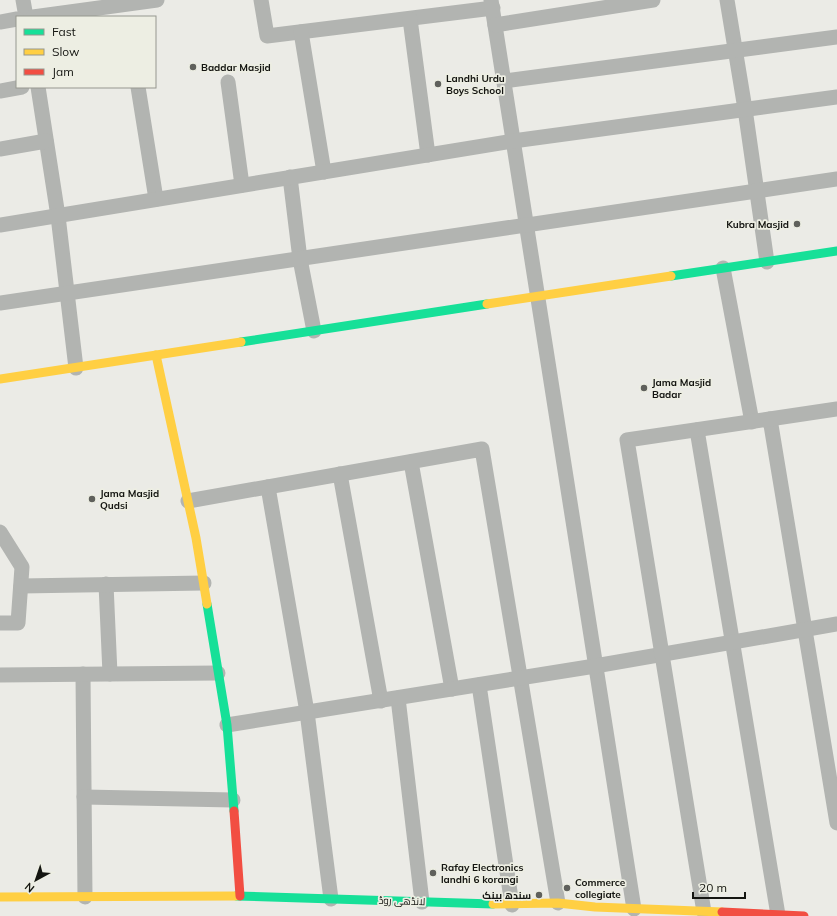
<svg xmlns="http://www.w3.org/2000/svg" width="837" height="916" font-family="Mulish,Cairo,sans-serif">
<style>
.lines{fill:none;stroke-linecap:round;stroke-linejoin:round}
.street{stroke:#b2b4b1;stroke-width:15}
.fast{stroke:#16e098;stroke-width:9}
.slow{stroke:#ffcf43;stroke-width:9}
.jam{stroke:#f24e42;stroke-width:9}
.poi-dot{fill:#5f605c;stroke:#edeee3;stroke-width:1.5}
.labels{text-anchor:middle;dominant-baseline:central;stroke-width:3.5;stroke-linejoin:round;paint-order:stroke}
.poi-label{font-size:10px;font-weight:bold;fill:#141511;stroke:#edeee3;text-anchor:start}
.street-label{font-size:10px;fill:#141511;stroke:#edeee3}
</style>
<rect width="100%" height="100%" fill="#ebebe6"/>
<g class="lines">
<!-- street -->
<g class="street">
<path d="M23,0L26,17"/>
<path d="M261,0L267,36L493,8"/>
<path d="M491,0L634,909"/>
<path d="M727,0L745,109L767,262"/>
<path d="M33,17L157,0"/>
<path d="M410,19L428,155"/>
<path d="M0,22L17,19"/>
<path d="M495,25L653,0"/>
<path d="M301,32L324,172"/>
<path d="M504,81L837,37"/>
<path d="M228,82L242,185"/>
<path d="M38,87L58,216L76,368"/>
<path d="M138,87L156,199"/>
<path d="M0,91L22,87"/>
<path d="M0,149L46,141"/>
<path d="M290,177L300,259L314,331"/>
<path d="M0,225L513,141L837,97"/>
<path d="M723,268L752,422"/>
<path d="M0,303L837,179"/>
<path d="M770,419L837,823"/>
<path d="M697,430L778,915"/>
<path d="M411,462L452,689"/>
<path d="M340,474L381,701"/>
<path d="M268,487L307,712L331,899"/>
<path d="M188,501L482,449L558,903"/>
<path d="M0,532L22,567L18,623H0"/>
<path d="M106,584L110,674"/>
<path d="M21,586L204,583"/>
<path d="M83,674L85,897"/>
<path d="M0,675L218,673"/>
<path d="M479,685L512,905"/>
<path d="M398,698L422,902"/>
<path d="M227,725L595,666L837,624"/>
<path d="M84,797L233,800"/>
<path d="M704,912L627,440L837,409"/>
</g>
<!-- fast -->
<g class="fast">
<path d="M671,276L837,251"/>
<path d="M241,342L487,304"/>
<path d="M207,604L227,725L234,811"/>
<path d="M236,896L493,904"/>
</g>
<!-- slow -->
<g class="slow">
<path d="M487,304L671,276"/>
<path d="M156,355L196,538L207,604"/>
<path d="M0,379L241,342"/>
<path d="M0,897L236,896"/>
<path d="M493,904L558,903L595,907L722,912"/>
</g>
<!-- jam -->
<g class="jam">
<path d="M234,811L240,896"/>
<path d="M722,912L804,916"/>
</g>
</g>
<!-- markers -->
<g class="poi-dot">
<circle cx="193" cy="67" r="4"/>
<circle cx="438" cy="84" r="4"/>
<circle cx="797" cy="224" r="4"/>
<circle cx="644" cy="388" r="4"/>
<circle cx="92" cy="499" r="4"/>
<circle cx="433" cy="873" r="4"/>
<circle cx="567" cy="888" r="4"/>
<circle cx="539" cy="895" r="4"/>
</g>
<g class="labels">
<!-- poi labels -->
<g class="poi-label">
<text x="201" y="67">Baddar Masjid</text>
<text x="446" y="78">Landhi Urdu<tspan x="446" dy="12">Boys School</tspan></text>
<text x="789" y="224" text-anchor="end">Kubra Masjid</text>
<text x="652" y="382">Jama Masjid<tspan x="652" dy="12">Badar</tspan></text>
<text x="100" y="493">Jama Masjid<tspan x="100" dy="12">Qudsi</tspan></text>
<text x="441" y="867">Rafay Electronics<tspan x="441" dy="12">landhi 6 korangi</tspan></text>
<text x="575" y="882">Commerce<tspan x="575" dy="12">collegiate</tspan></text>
<text x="531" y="895" text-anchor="end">سندھ بینک</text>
</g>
<!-- street labels -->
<g class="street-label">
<text transform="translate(402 901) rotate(2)">لانڈھی روڈ</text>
</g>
</g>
<!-- legend -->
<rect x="16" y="16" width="140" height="72" fill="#edeee3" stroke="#96978f"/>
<rect x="24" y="29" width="20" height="6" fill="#16e098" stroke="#96978f"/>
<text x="52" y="36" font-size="12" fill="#141511">Fast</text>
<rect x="24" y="49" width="20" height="6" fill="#ffcf43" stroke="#96978f"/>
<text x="52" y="56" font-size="12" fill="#141511">Slow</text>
<rect x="24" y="69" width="20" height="6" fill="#f24e42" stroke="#96978f"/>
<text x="52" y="76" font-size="12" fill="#141511">Jam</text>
<!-- north arrow -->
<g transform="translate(36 880) rotate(220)" stroke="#edeee3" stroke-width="3" paint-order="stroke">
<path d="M0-3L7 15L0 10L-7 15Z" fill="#141511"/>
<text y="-6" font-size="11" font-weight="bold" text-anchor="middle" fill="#141511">N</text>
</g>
<!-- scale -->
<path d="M693 892v6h52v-6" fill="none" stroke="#141511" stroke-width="2"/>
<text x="699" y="892" font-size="12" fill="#141511" stroke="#edeee3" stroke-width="3" paint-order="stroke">20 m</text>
</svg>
